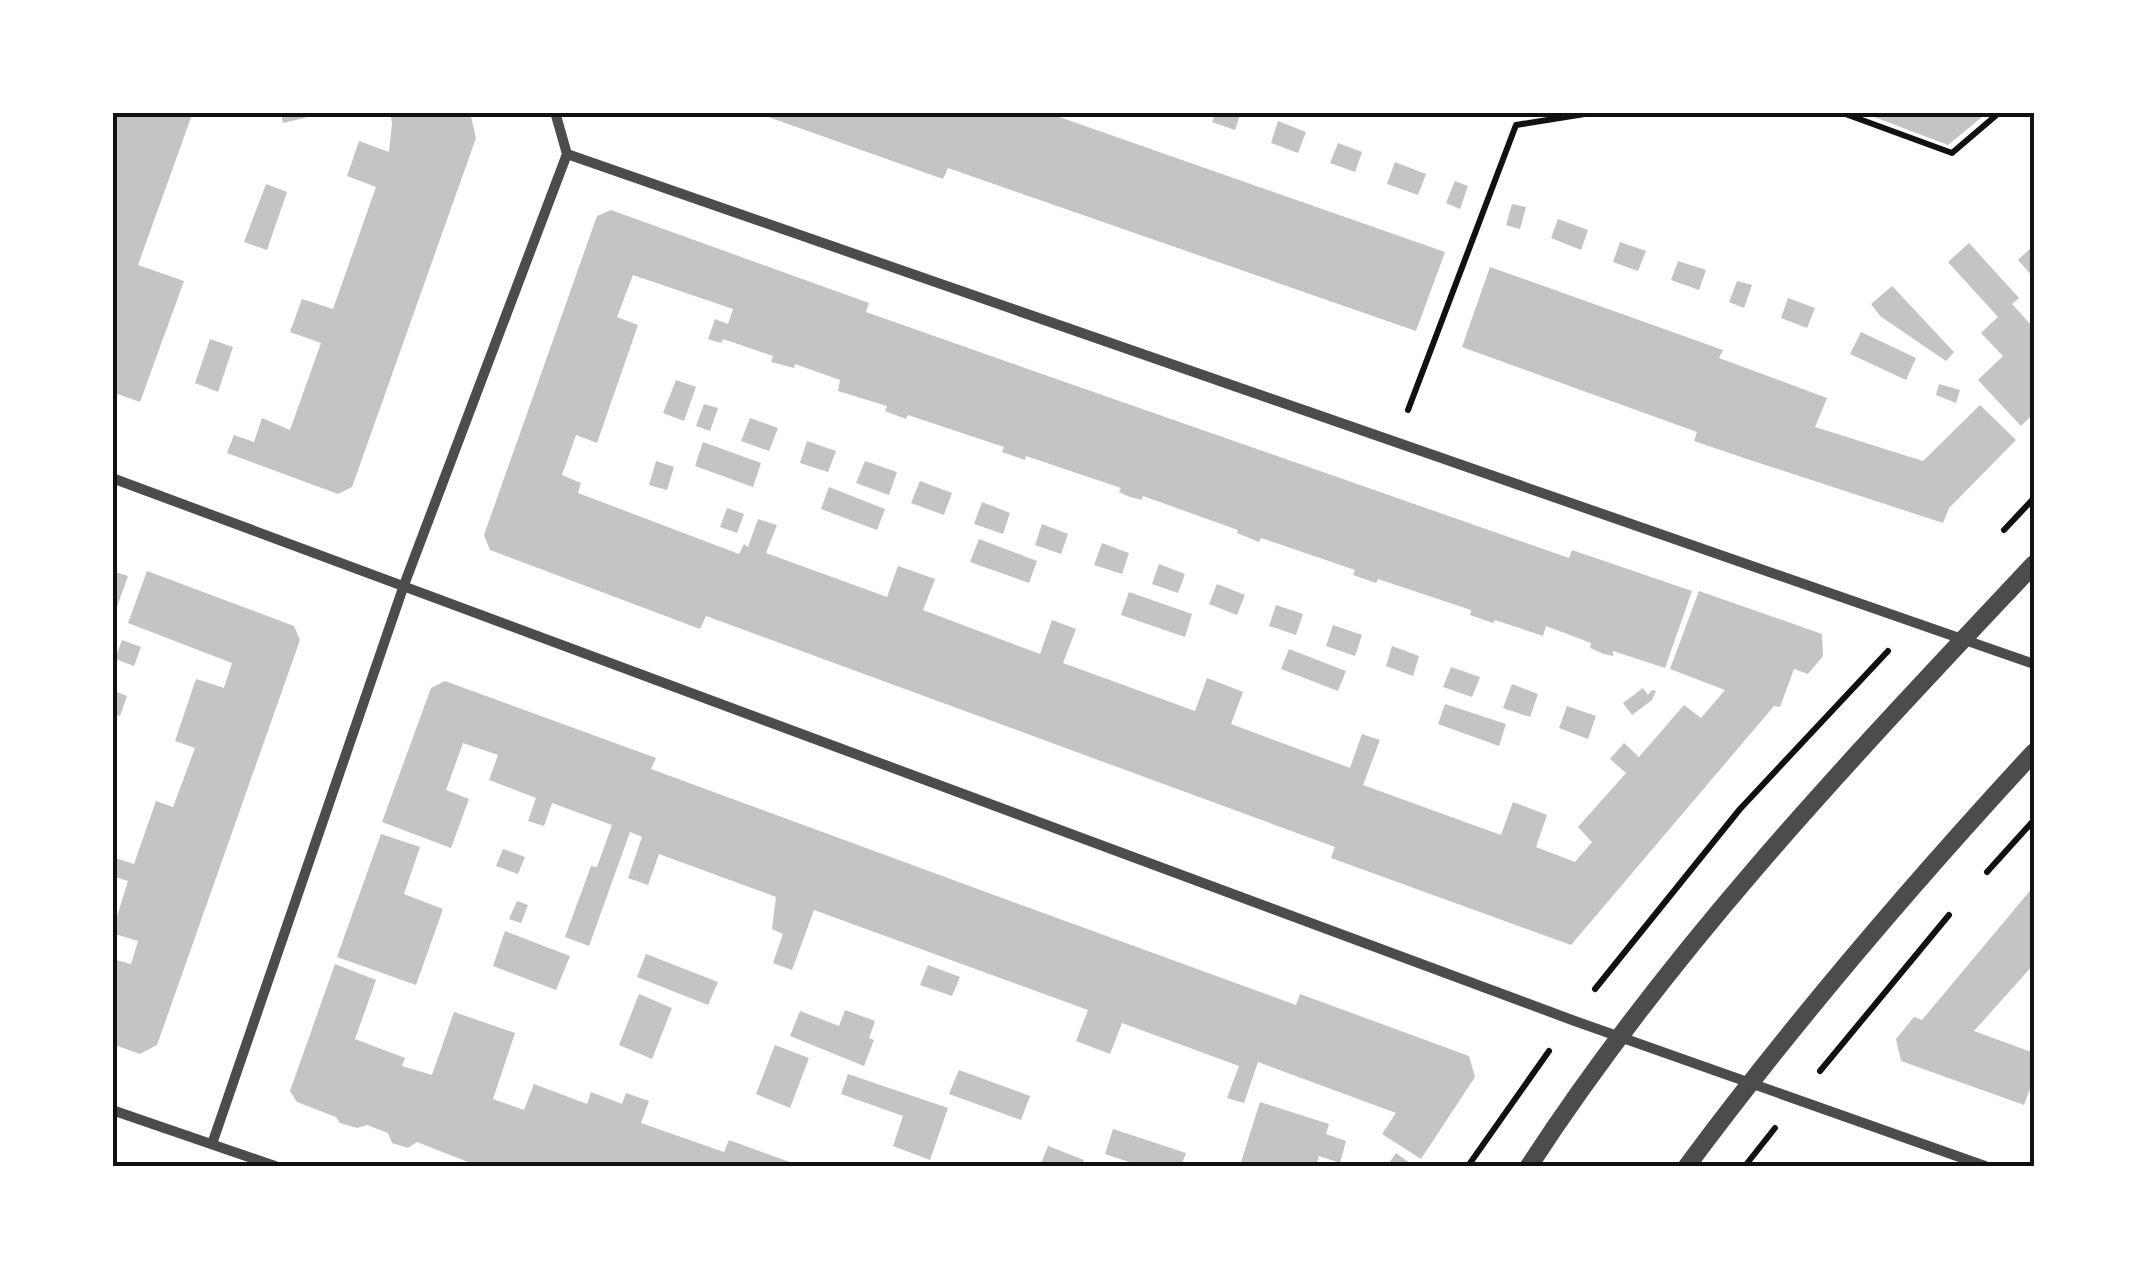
<svg xmlns="http://www.w3.org/2000/svg" width="2147" height="1279" font-family="Jost,sans-serif">
<style>
.building{fill:#c4c4c4}
.lines{fill:none;stroke-linecap:round;stroke-linejoin:round}
.path{stroke:#111;stroke-width:6}
.minor{stroke:#4c4c4c;stroke-width:10}
.tertiary{stroke:#4c4c4c;stroke-width:18}
.neatline{fill:none;stroke:#111;stroke-width:4}
</style>
<rect width="100%" height="100%" fill="#fff"/>
<!-- building -->
<g class="building">
<path d="M112,112H193L138,265L184,281L140,402L112,392Z"/>
<path d="M281,112H307L308,117L283,123Z"/>
<path d="M390,112H470L476,138L352,487L338,494L227,453L234,435L254,442L262,418L290,430L321,343L290,332L302,299L333,309L376,187L347,176L359,141L389,152L392,123Z"/>
<path d="M754,112H1045L1445,252L1416,331L948,168L943,179Z"/>
<path d="M1216,112H1241L1235,130L1212,122Z"/>
<path d="M1861,112H1988L1948,145Z"/>
<path d="M1278,121L1306,132L1298,153L1271,143Z"/>
<path d="M1338,143L1362,152L1355,172L1330,163Z"/>
<path d="M1395,162L1426,174L1418,195L1387,184Z"/>
<path d="M1455,181L1468,186L1460,209L1446,203Z"/>
<path d="M266,184L287,192L267,250L244,242Z"/>
<path d="M1512,204L1526,207L1520,229L1506,225Z"/>
<path d="M611,210L869,303L866,312L1042,374L1569,558L1572,550L1692,591L1665,668L1613,651V656L1604,654L1590,648L1591,643L1546,626L1543,636L1495,620L1493,623L1470,615L1471,610L1378,579L1376,583L1353,575L1355,570L1261,538L1259,542L1237,533L1238,530L1143,496L1142,500L1130,497L1119,492L1121,488L1026,456L1025,460L1002,452L1004,447L908,415L906,419L885,411L887,406L838,391L840,380L795,364L794,368L771,362L773,356L723,339L721,343L708,339L715,319L728,324L733,309L633,275L617,317L638,325L597,443L576,435L562,475L581,483L578,493L739,554L744,544L748,547L758,519L777,525L766,553L887,597L898,566L935,579L923,610L1040,654L1052,620L1076,629L1063,663L1195,711L1207,678L1233,688L1243,692L1231,724L1350,768L1362,734L1380,740L1363,785L1374,789L1501,835L1513,802L1529,808L1547,815L1536,847L1575,862L1592,842L1578,827L1626,773L1610,759L1624,743L1639,757L1684,705L1701,718L1725,690L1670,669L1699,591L1822,634L1823,656L1808,674L1794,669L1780,707L1774,706L1571,945L1331,858L1335,847L706,616L700,629L490,550L484,535L597,216Z"/>
<path d="M1558,219L1588,230L1581,250L1551,238Z"/>
<path d="M1620,242L1646,251L1638,271L1613,262Z"/>
<path d="M1969,243L2019,298L2012,304L2034,328V413L2021,426L1978,380L2003,356L1981,333L1998,317L1948,262Z"/>
<path d="M2034,245V278L2018,260Z"/>
<path d="M1678,261L1706,270L1699,290L1671,280Z"/>
<path d="M1490,267L1723,350L1719,358L1827,398L1815,427L1923,461L1980,405L2016,440L1949,508L1943,523L1744,458L1694,441L1697,432L1462,347Z"/>
<path d="M1737,281L1752,285L1744,308L1729,302Z"/>
<path d="M1892,286L1954,352L1946,361L1880,316L1871,304Z"/>
<path d="M1788,298L1815,308L1807,328L1781,318Z"/>
<path d="M1861,332L1916,358L1906,380L1850,354Z"/>
<path d="M210,339L233,347L218,392L195,383Z"/>
<path d="M676,380L696,387L684,421L663,413Z"/>
<path d="M1939,384L1960,390L1956,403L1936,395Z"/>
<path d="M704,404L718,408L710,431L696,426Z"/>
<path d="M750,418L778,428L769,451L741,441Z"/>
<path d="M807,441L836,451L828,472L800,463Z"/>
<path d="M703,442L761,463L753,487L695,466Z"/>
<path d="M656,461L674,467L667,490L649,485Z"/>
<path d="M865,461L897,472L889,495L856,483Z"/>
<path d="M920,481L952,493L944,515L911,503Z"/>
<path d="M829,487L885,509L877,530L821,509Z"/>
<path d="M982,502L1010,513L1003,534L974,524Z"/>
<path d="M727,508L744,514L737,533L720,527Z"/>
<path d="M1042,524L1068,534L1061,554L1035,545Z"/>
<path d="M979,539L1037,561L1029,583L970,562Z"/>
<path d="M1102,543L1129,553L1122,574L1094,565Z"/>
<path d="M1159,564L1185,574L1178,593L1152,584Z"/>
<path d="M112,571L128,576L113,618H112Z"/>
<path d="M147,571L294,626L300,640L157,1045L140,1054L112,1044V959L131,964L138,941L112,933L128,881L112,876V857L134,864L156,801L173,807L195,748L175,741L196,679L224,688L232,663L128,623Z"/>
<path d="M1217,584L1245,595L1237,615L1209,604Z"/>
<path d="M1129,592L1192,614L1185,637L1121,615Z"/>
<path d="M1276,605L1303,614L1296,635L1269,626Z"/>
<path d="M1333,625L1362,635L1355,656L1326,646Z"/>
<path d="M122,640L141,647L134,666L115,659Z"/>
<path d="M1392,646L1419,656L1413,676L1386,666Z"/>
<path d="M1289,649L1346,671L1338,691L1281,669Z"/>
<path d="M1451,667L1480,677L1472,697L1443,687Z"/>
<path d="M445,681L656,758L651,769L975,888L1296,1005L1300,994L1469,1056L1475,1077L1421,1159L1382,1134L1396,1113L1258,1062L1244,1103L1227,1098L1239,1066L1122,1023L1110,1054L1076,1041L1088,1010L814,910L792,970L773,963L783,934L772,929L776,897L659,854L648,885L628,878L642,837L630,832L589,946L565,937L591,866L597,867L612,825L552,803L544,826L528,821L536,798L489,780L498,755L463,743L446,790L469,799L451,848L382,822L431,688Z"/>
<path d="M1512,684L1538,694L1530,717L1503,708Z"/>
<path d="M1643,688L1648,695L1652,690L1656,691L1652,700L1632,715L1623,703Z"/>
<path d="M112,690L127,696L120,716L112,714Z"/>
<path d="M1445,704L1506,724L1499,746L1438,724Z"/>
<path d="M1567,706L1596,716L1588,739L1559,728Z"/>
<path d="M381,834L420,847L404,894L443,909L416,985L337,957Z"/>
<path d="M503,849L525,857L518,874L496,866Z"/>
<path d="M2034,886V964L1974,1031L2034,1053V1078L2024,1105L1901,1061L1896,1039L1914,1017L1922,1020Z"/>
<path d="M517,901L528,905L521,923L509,919Z"/>
<path d="M505,931L570,956L556,990L493,966Z"/>
<path d="M646,954L718,982L708,1005L637,977Z"/>
<path d="M335,964L376,980L355,1039L405,1058L402,1066L432,1075L454,1012L515,1033L493,1099L524,1110L534,1084L587,1104L591,1092L622,1104L626,1093L649,1101L641,1123L724,1152L729,1140L801,1166H469L468,1162L417,1142L408,1148L392,1143L388,1133L367,1125L357,1128L340,1123L336,1117L297,1102L290,1091Z"/>
<path d="M928,965L960,977L952,996L920,985Z"/>
<path d="M639,994L672,1008L652,1059L619,1045Z"/>
<path d="M845,1010L875,1021L869,1038L874,1040L864,1066L790,1036L800,1011L839,1026Z"/>
<path d="M775,1045L809,1058L790,1108L756,1094Z"/>
<path d="M959,1070L1030,1096L1021,1120L949,1094Z"/>
<path d="M848,1074L948,1108L930,1160L893,1146L903,1116L841,1094Z"/>
<path d="M1260,1102L1329,1124L1326,1134L1346,1141L1340,1163L1319,1156L1316,1166H1253L1241,1162Z"/>
<path d="M1113,1129L1186,1153L1181,1166H1141L1105,1154Z"/>
<path d="M1048,1146L1084,1160L1081,1166H1040Z"/>
<path d="M1396,1153L1414,1166H1387Z"/>
</g>
<g class="lines">
<!-- path -->
<g class="path">
<path d="M1840,112L1952,153L2000,112"/>
<path d="M1408,410L1516,125L1597,112"/>
<path d="M2004,530L2034,498"/>
<path d="M1987,872L2034,820"/>
<path d="M1595,989L1740,809L1888,651"/>
<path d="M1820,1071L1949,915"/>
<path d="M1468,1166L1549,1051"/>
<path d="M1745,1166L1775,1128"/>
</g>
<!-- minor -->
<g class="minor">
<path d="M567,154L2034,664"/>
<path d="M112,478L1572,1020L1985,1166"/>
<path d="M112,1110L275,1166"/>
<path d="M212,1144L404,585L567,154L555,112"/>
</g>
<!-- tertiary -->
<g class="tertiary">
<path d="M1529,1166C1675,942 1852,758 2034,564"/>
<path d="M1687,1166C1794,1022 1912,884 2034,752"/>
</g>
</g>
<!-- border -->
<rect width="2147" height="1279" fill="none" stroke="#ffffff" stroke-width="230"/>
<rect x="115" y="115" width="1917" height="1049" class="neatline"/>
</svg>
